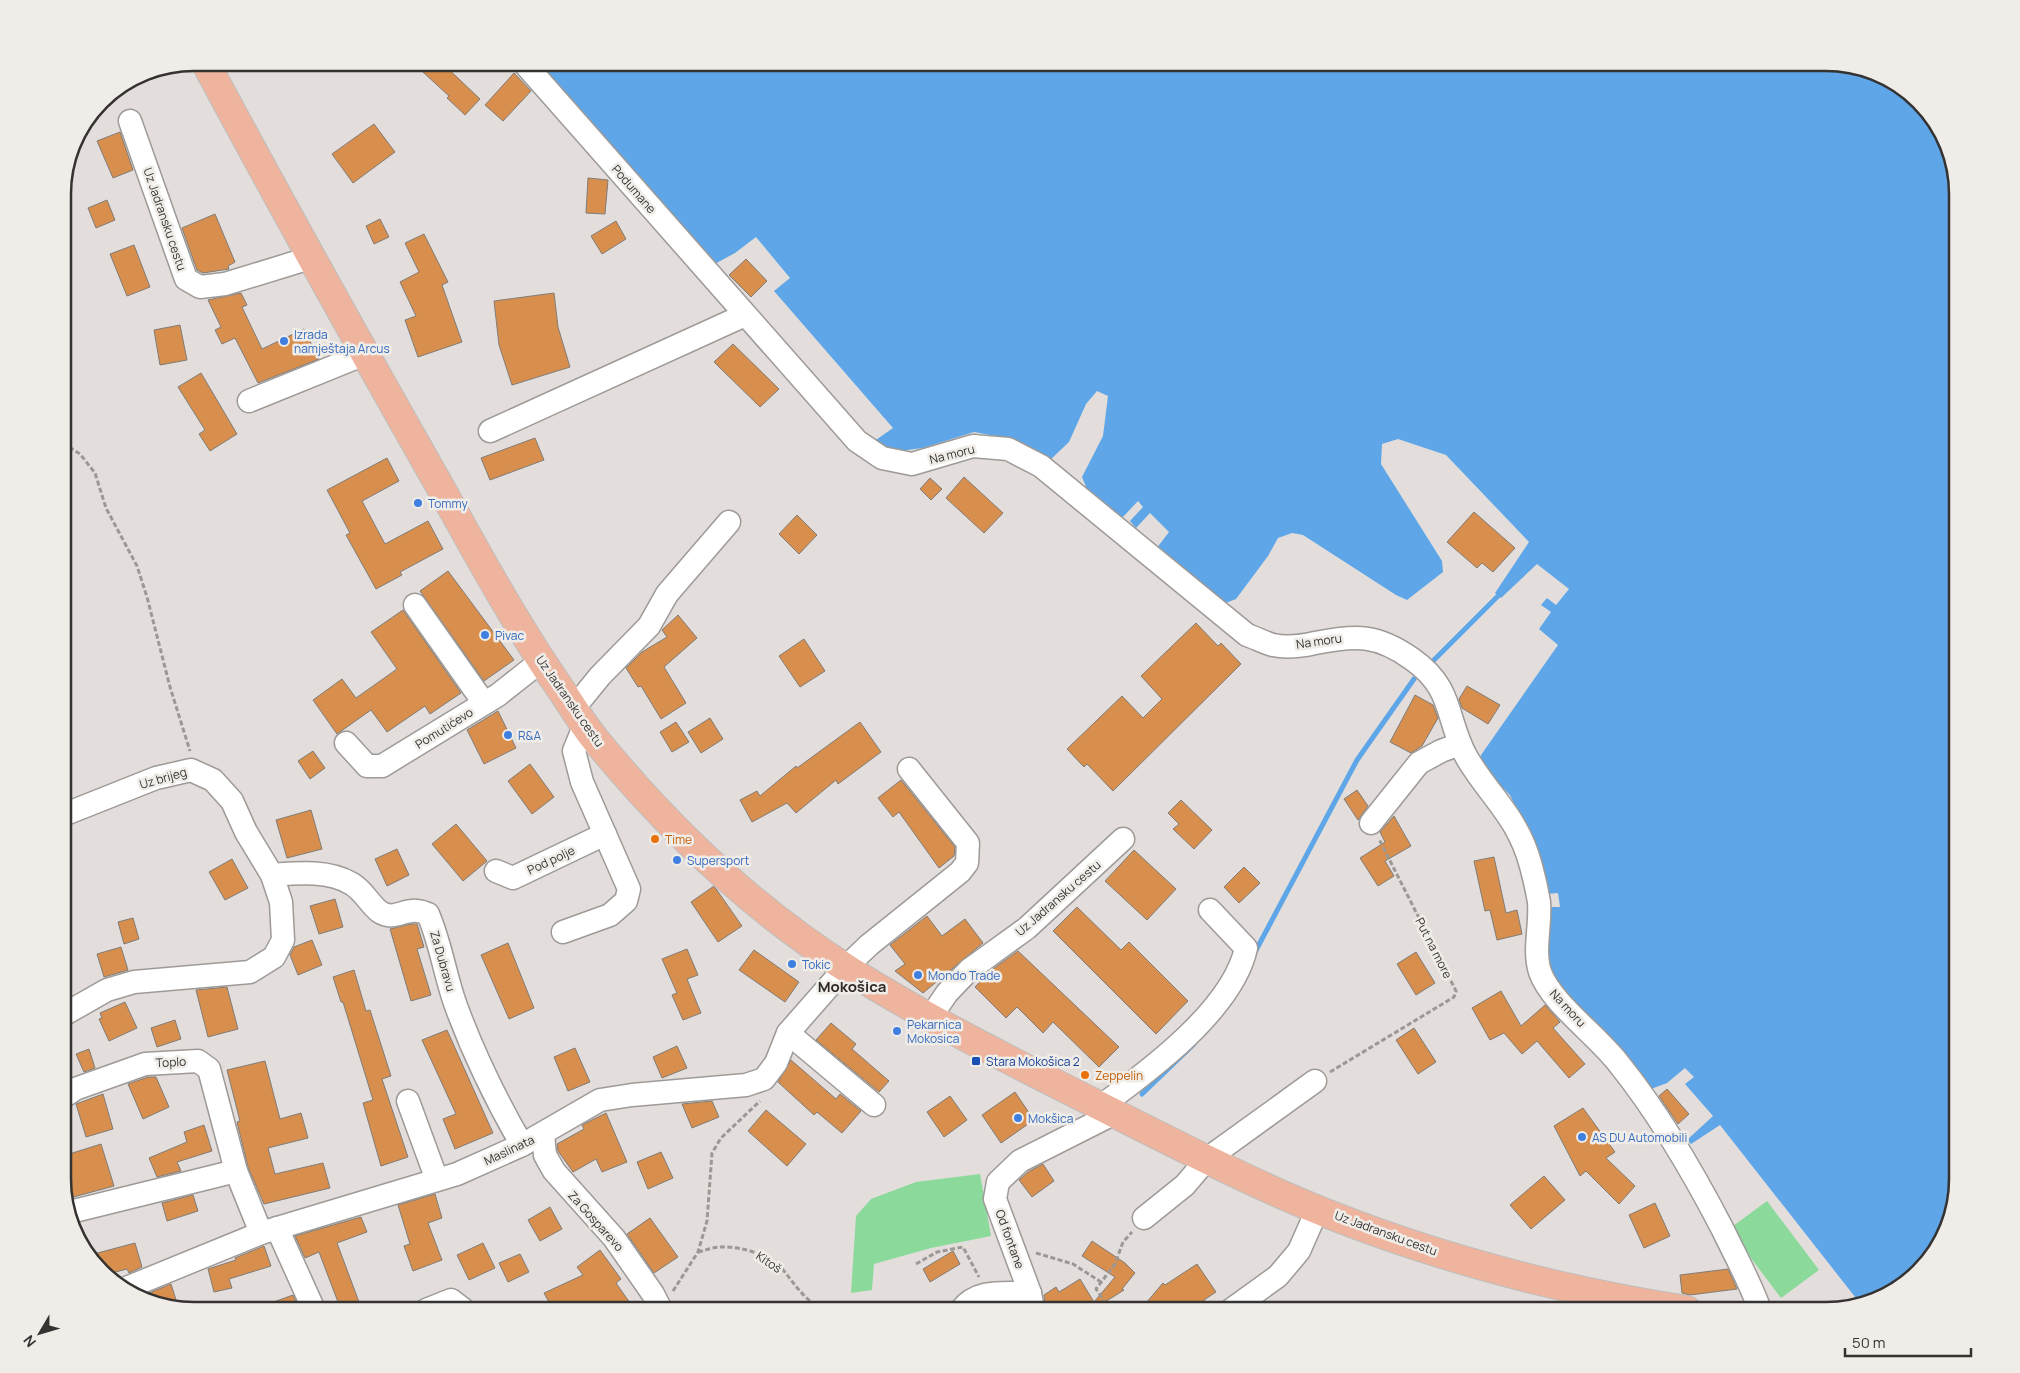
<svg xmlns="http://www.w3.org/2000/svg" width="2020" height="1373" font-family="Manrope,sans-serif">
<style>
.green{fill:#8bda9b}
.water{fill:#5ea6e8}
.lines{fill:none;stroke-linecap:round;stroke-linejoin:round}
.stream{stroke:#5ea6e8;stroke-width:5}
.building{fill:#d88e4d;stroke:#807c78}
.minor-casing{stroke:#9e9a97;stroke-width:25}
.major-casing{stroke:#bebebd;stroke-width:30}
.path{stroke:#9c9896;stroke-width:3;stroke-dasharray:5 2.5;stroke-linecap:butt}
.minor{stroke:#fff;stroke-width:22}
.major{stroke:#efb49e;stroke-width:28}
.shop-dot{fill:#3f7fe0;stroke:#f0ece8;stroke-width:2}
.food-dot{fill:#e8710a;stroke:#f0ece8;stroke-width:2}
.transit-dot{fill:#1a4fb4;stroke:#f0ece8;stroke-width:2}
.labels{text-anchor:middle;dominant-baseline:central;stroke-width:5;stroke-linejoin:round;paint-order:stroke}
.street-label{font-size:12px;fill:#353332;stroke:#f0ece8}
.shop-label{font-size:12px;fill:#366cbe;stroke:#f0ece8;text-anchor:start}
.food-label{font-size:12px;fill:#c56008;stroke:#f0ece8;text-anchor:start}
.transit-label{font-size:12px;fill:#164399;stroke:#f0ece8;text-anchor:start}
.quarter-label{font-size:15px;font-weight:bold;fill:#2d2927;stroke:#f0ece8}
.rim{fill:none;stroke:#353332;stroke-width:2.5}
</style>
<rect width="100%" height="100%" fill="#e3dedb"/>
<!-- green -->
<g class="green">
<path d="M980,1174L991,1236L931,1248L874,1264L872,1290L851,1293L856,1216L871,1199L916,1182Z"/>
<path d="M1767,1201L1819,1270L1781,1298L1729,1229Z"/>
</g>
<!-- water -->
<path class="water" d="M1826,62L1899,85L1940,129L1957,194V1179L1935,1252L1891,1293L1859,1302L1720,1125L1691,1144L1687,1140L1713,1116L1685,1084L1694,1077L1685,1068L1667,1083L1651,1089L1628,1057L1598,1029L1552,979L1543,949L1546,907H1560L1558,893L1547,894L1531,839L1510,795L1480,766L1481,755L1558,645L1539,629L1551,612L1541,605L1547,598L1556,605L1569,589L1537,564L1501,598L1495,593L1529,542L1446,455L1398,439L1382,444L1381,464L1442,561L1443,572L1407,600L1396,595L1303,535L1292,533L1278,538L1268,556L1236,599L1223,604L1156,549L1169,532L1150,513L1136,528L1130,521L1143,507L1138,501L1122,518L1087,489L1082,477L1103,436L1108,396L1097,391L1086,404L1069,442L1049,461L1012,439L974,432L923,448L899,451L873,442L893,428L774,291L790,278L756,237L735,253L711,266L537,63Z"/>
<g class="lines">
<!-- stream -->
<g class="stream">
<path d="M1434,660L1498,596"/>
<path d="M1254,954L1357,760L1414,679"/>
<path d="M1142,1094L1194,1044"/>
</g>
</g>
<!-- building -->
<g class="building">
<path d="M412,62H441L480,99L465,115L447,98L449,96Z"/>
<path d="M514,73L531,91L503,121L485,105Z"/>
<path d="M374,124L395,152L353,183L332,154Z"/>
<path d="M120,132L133,170L113,178L97,141Z"/>
<path d="M588,178L608,180L605,214L586,213Z"/>
<path d="M107,200L115,220L96,228L88,208Z"/>
<path d="M215,214L235,262L228,266L229,269L203,273L197,270L182,228Z"/>
<path d="M380,219L389,237L374,244L366,226Z"/>
<path d="M616,221L626,239L602,254L591,236Z"/>
<path d="M424,234L448,282L442,285L462,342L418,357L405,320L416,316L400,282L419,272L405,243Z"/>
<path d="M134,245L150,287L127,296L110,254Z"/>
<path d="M746,259L767,281L751,297L729,275Z"/>
<path d="M241,293L247,305L242,307L262,349L304,329L319,359L258,383L235,338L222,344L215,330L221,327L208,300Z"/>
<path d="M554,293L558,327L570,367L512,385L499,345L494,301Z"/>
<path d="M180,325L187,360L160,365L154,330Z"/>
<path d="M733,344L779,389L760,407L714,362Z"/>
<path d="M201,373L237,434L210,451L199,434L205,430L178,387Z"/>
<path d="M535,438L544,460L490,480L481,458Z"/>
<path d="M387,458L399,481L362,501L385,544L428,521L443,549L400,572L402,575L376,589L346,535L350,533L327,490Z"/>
<path d="M964,477L1003,513L984,533L946,498Z"/>
<path d="M930,478L942,489L931,500L920,489Z"/>
<path d="M1474,512L1515,548L1493,572L1482,563L1477,568L1447,542Z"/>
<path d="M797,515L817,535L799,554L779,534Z"/>
<path d="M448,571L514,660L484,681L420,591Z"/>
<path d="M403,610L461,693L430,714L425,706L387,732L371,710L337,734L313,700L342,679L356,698L397,669L371,632Z"/>
<path d="M678,615L697,638L664,667L686,703L661,719L641,686L638,687L626,668L642,652L667,637L662,630Z"/>
<path d="M1196,623L1218,646L1221,643L1241,664L1113,791L1087,764L1084,767L1067,749L1122,696L1143,718L1162,699L1141,676Z"/>
<path d="M804,639L825,671L800,687L779,656Z"/>
<path d="M1467,686L1500,705L1488,724L1462,708L1459,699Z"/>
<path d="M1415,695L1433,705L1438,718L1422,746L1411,753L1390,742Z"/>
<path d="M498,711L516,748L484,764L467,730Z"/>
<path d="M710,718L723,739L701,753L688,732Z"/>
<path d="M676,722L689,742L672,752L660,732Z"/>
<path d="M860,722L881,752L838,784L836,780L796,813L787,803L752,822L740,800L757,791L760,796L796,766L797,768Z"/>
<path d="M313,751L325,768L310,779L298,761Z"/>
<path d="M530,764L554,797L532,814L508,781Z"/>
<path d="M901,780L955,847L954,856L939,868L899,812L893,817L878,798Z"/>
<path d="M1357,790L1368,806L1358,820L1344,799Z"/>
<path d="M1181,800L1212,830L1194,849L1173,829L1179,824L1168,813Z"/>
<path d="M311,810L322,849L287,858L276,820Z"/>
<path d="M1394,816L1411,846L1385,861L1394,876L1378,886L1360,858L1385,842L1380,832Z"/>
<path d="M456,824L487,861L463,881L432,844Z"/>
<path d="M397,849L409,875L387,886L375,859Z"/>
<path d="M1134,850L1176,889L1147,920L1105,881Z"/>
<path d="M1494,857L1506,913L1517,910L1522,934L1497,940L1490,910L1485,911L1474,861Z"/>
<path d="M232,859L248,888L225,900L209,872Z"/>
<path d="M1244,867L1260,883L1239,903L1224,887Z"/>
<path d="M714,886L742,926L718,942L691,902Z"/>
<path d="M335,899L343,927L319,934L310,906Z"/>
<path d="M1077,907L1121,950L1129,942L1188,1001L1156,1034L1053,931Z"/>
<path d="M927,916L942,936L965,919L983,943L923,993L895,971L905,964L890,945Z"/>
<path d="M133,918L139,939L124,944L118,922Z"/>
<path d="M411,924H417L424,947L417,949L431,995L411,1001L390,929Z"/>
<path d="M312,940L322,965L298,975L290,955L294,947Z"/>
<path d="M508,943L534,1008L509,1019L481,955Z"/>
<path d="M121,947L128,970L104,977L97,954Z"/>
<path d="M687,949L698,975L687,979L701,1013L683,1020L672,995L677,993L662,959Z"/>
<path d="M754,950L799,982L785,1002L739,970Z"/>
<path d="M1018,951L1119,1047L1099,1067L1053,1022L1043,1033L1017,1007L1006,1018L975,987L990,971Z"/>
<path d="M1416,952L1435,983L1416,995L1397,964Z"/>
<path d="M354,970L366,1011L370,1010L391,1076L382,1079L408,1157L381,1166L363,1103L373,1100L343,1002H341L333,977Z"/>
<path d="M227,987L238,1029L208,1037L196,990Z"/>
<path d="M1501,991L1521,1026L1545,1005L1560,1022L1553,1028L1585,1064L1569,1078L1537,1041L1522,1054L1504,1033L1490,1040L1472,1008Z"/>
<path d="M125,1002L137,1028L109,1041L99,1019L102,1018L100,1013Z"/>
<path d="M175,1020L181,1039L157,1047L151,1028Z"/>
<path d="M831,1023L856,1044L852,1049L889,1081L879,1092L816,1040Z"/>
<path d="M1414,1028L1436,1062L1418,1074L1396,1040Z"/>
<path d="M447,1030L493,1133L455,1149L443,1119L456,1114L422,1040Z"/>
<path d="M677,1046L687,1068L662,1078L653,1057Z"/>
<path d="M575,1048L590,1082L568,1091L554,1057Z"/>
<path d="M89,1049L95,1068L84,1072L76,1054Z"/>
<path d="M791,1060L836,1099L840,1094L861,1111L842,1133L817,1112L814,1115L778,1082Z"/>
<path d="M265,1061L280,1119L301,1113L308,1138L268,1148L275,1174L323,1163L330,1188L264,1204L248,1167L237,1122L240,1121L227,1070Z"/>
<path d="M148,1077H156L169,1107L143,1119L128,1084Z"/>
<path d="M1667,1089L1689,1114L1678,1124L1659,1096Z"/>
<path d="M1015,1092L1034,1120L1001,1143L982,1115Z"/>
<path d="M103,1094L113,1129L86,1137L76,1104Z"/>
<path d="M950,1096L967,1120L944,1137L927,1112Z"/>
<path d="M712,1101L719,1117L692,1128L682,1104Z"/>
<path d="M1583,1108L1615,1152L1606,1158L1635,1186L1619,1204L1586,1171L1580,1176L1554,1126Z"/>
<path d="M766,1110L806,1144L787,1166L748,1131Z"/>
<path d="M606,1113L627,1162L602,1172L596,1159L573,1172L558,1151L557,1144L584,1129L582,1125Z"/>
<path d="M204,1125L212,1151L177,1162L181,1171L157,1177L149,1158L187,1142L184,1132Z"/>
<path d="M101,1144L114,1186L66,1199L63,1187V1156Z"/>
<path d="M661,1152L673,1178L648,1189L637,1162Z"/>
<path d="M1043,1164L1054,1181L1032,1197L1019,1180L1028,1172Z"/>
<path d="M1544,1176L1565,1200L1531,1229L1510,1205Z"/>
<path d="M435,1194L442,1218L428,1223L442,1260L413,1271L404,1246L410,1244L398,1205Z"/>
<path d="M193,1195L198,1211L167,1221L162,1203Z"/>
<path d="M1655,1203L1670,1236L1644,1248L1629,1215Z"/>
<path d="M550,1207L562,1229L540,1241L528,1220Z"/>
<path d="M361,1217L367,1232L337,1243L362,1310H341L319,1252L305,1258L295,1236Z"/>
<path d="M650,1218L678,1257L654,1273L627,1234Z"/>
<path d="M1092,1241L1125,1263L1135,1273L1122,1289L1124,1290L1097,1307L1099,1310H1046L1044,1295L1056,1287L1059,1292L1080,1279L1094,1302L1115,1277L1082,1256Z"/>
<path d="M135,1243L142,1267L129,1273L127,1269L108,1274L90,1255Z"/>
<path d="M483,1243L495,1268L469,1280L457,1255Z"/>
<path d="M264,1246L271,1266L229,1279L232,1288L214,1292L208,1269L236,1260L235,1258Z"/>
<path d="M600,1250L621,1279L616,1283L635,1310H553L544,1293L583,1275L577,1267Z"/>
<path d="M953,1251L960,1264L930,1282L923,1269Z"/>
<path d="M520,1254L529,1272L508,1282L499,1263Z"/>
<path d="M1197,1264L1216,1292L1204,1300L1207,1310H1140L1163,1283L1165,1285Z"/>
<path d="M1728,1269L1737,1289L1690,1295L1682,1293L1680,1275Z"/>
<path d="M171,1284L178,1306L144,1295Z"/>
<path d="M293,1295L300,1310H254V1309Z"/>
</g>
<g class="lines">
<!-- minor casing -->
<g class="minor-casing">
<g id="minor">
<path d="M523,62L857,441L882,458L912,464L973,446L1008,449L1041,466L1247,635C1256,638 1265,643 1273,645C1287,648 1302,646 1315,643C1356,635 1377,634 1412,659C1455,689 1445,719 1467,758C1491,798 1518,817 1531,866C1534,877 1537,890 1539,902C1541,925 1533,950 1540,972C1551,1003 1598,1036 1619,1064C1660,1115 1693,1172 1723,1230C1736,1257 1750,1282 1760,1310"/>
<path d="M130,121L186,279L200,287L225,284L310,258"/>
<path d="M249,401L365,354"/>
<path d="M490,431L745,315"/>
<path d="M415,605L484,703"/>
<path d="M574,708L600,676L649,626L667,594L729,522"/>
<path d="M346,743L367,766H382L498,695L541,661"/>
<path d="M63,815L156,778L191,770L213,780L232,801L246,832L272,875"/>
<path d="M1371,823L1419,763L1441,751L1460,744"/>
<path d="M496,871L513,878L605,834"/>
<path d="M563,932L610,915L626,901L629,889L582,782L574,751L585,724"/>
<path d="M63,1015L107,990L134,982L250,972L274,957L283,940L281,902L272,875C298,873 329,870 352,884C364,891 370,905 380,912C394,921 404,909 417,911C421,911 425,913 428,914C441,944 445,976 456,1006C474,1055 496,1100 522,1145"/>
<path d="M930,1018L947,993L969,970L1027,928L1123,839"/>
<path d="M788,1033L874,1105"/>
<path d="M63,1097L75,1089L145,1064L198,1061L209,1069L236,1171L261,1233"/>
<path d="M408,1101L437,1180"/>
<path d="M1101,1106C1149,1071 1233,1009 1246,948L1210,910"/>
<path d="M543,1134L545,1155L554,1171L614,1238L653,1294L659,1306V1310"/>
<path d="M70,1212L236,1171"/>
<path d="M1144,1218L1185,1185L1207,1159L1315,1081"/>
<path d="M277,1228L314,1310"/>
<path d="M124,1289L261,1233L457,1174L522,1145L600,1100L632,1095L746,1085L764,1079L776,1063L788,1033L845,968L869,945L960,872L967,863L968,843L909,769"/>
<path d="M426,1310L451,1300L464,1310"/>
<path d="M961,1310C978,1288 1005,1294 1030,1293"/>
<path d="M1033,1310L1030,1293L995,1199L998,1182L1020,1161L1115,1113"/>
<path d="M1231,1310L1278,1276L1299,1251L1318,1208"/>
</g>
</g>
<!-- major casing -->
<g class="major-casing">
<path id="major" d="M205,62C281,204 359,344 438,483C478,555 517,627 564,694C575,711 586,729 599,744C670,830 754,910 849,970C927,1019 1009,1060 1092,1102C1155,1134 1219,1167 1285,1196C1408,1250 1554,1290 1687,1310"/>
</g>
<!-- path -->
<g class="path">
<path d="M63,443L80,454L95,473L106,508L137,566L147,597L170,687L190,751"/>
<path d="M1330,1072L1454,997L1456,991L1379,839"/>
<path d="M698,1252C706,1250 714,1247 721,1247C742,1246 770,1255 784,1271C796,1286 806,1302 825,1310"/>
<path d="M1036,1253L1073,1264L1101,1282"/>
<path d="M916,1264L937,1252L963,1247L979,1277"/>
<path d="M673,1291L698,1252L707,1221L712,1153L721,1138L760,1101"/>
<path d="M1110,1310L1096,1289L1115,1264L1123,1242L1132,1232"/>
</g>
<!-- minor -->
<use href="#minor" class="minor"/>
<!-- major -->
<use href="#major" class="major"/>
</g>
<!-- markers -->
<g class="shop-dot">
<circle cx="284" cy="341" r="5"/>
<circle cx="418" cy="503" r="5"/>
<circle cx="485" cy="635" r="5"/>
<circle cx="508" cy="735" r="5"/>
<circle cx="677" cy="860" r="5"/>
<circle cx="792" cy="964" r="5"/>
<circle cx="918" cy="975" r="5"/>
<circle cx="897" cy="1031" r="5"/>
<circle cx="1018" cy="1118" r="5"/>
<circle cx="1582" cy="1137" r="5"/>
</g>
<g class="food-dot">
<circle cx="655" cy="839" r="5"/>
<circle cx="1085" cy="1075" r="5"/>
</g>
<rect class="transit-dot" x="971" y="1056" width="10" height="10" rx="2.5"/>
<g class="labels">
<!-- street labels -->
<g class="street-label">
<text transform="translate(634 189) rotate(49)">Podumane</text>
<text transform="translate(165 219) rotate(71)">Uz Jadransku cestu</text>
<text transform="translate(952 454) rotate(-14)">Na moru</text>
<text transform="translate(1319 641) rotate(-8)">Na moru</text>
<text transform="translate(570 701) rotate(55)">Uz Jadransku cestu</text>
<text transform="translate(444 728) rotate(-32)">Pomutićevo</text>
<text transform="translate(163 778) rotate(-16)">Uz brijeg</text>
<text transform="translate(551 860) rotate(-25)">Pod polje</text>
<text transform="translate(1058 898) rotate(-41)">Uz Jadransku cestu</text>
<text transform="translate(1434 948) rotate(63)">Put na more</text>
<text transform="translate(443 961) rotate(74)">Za Dubravu</text>
<text transform="translate(1568 1008) rotate(47)">Na moru</text>
<text transform="translate(171 1062) rotate(-3)">Toplo</text>
<text transform="translate(509 1150) rotate(-25)">Maslinata</text>
<text transform="translate(596 1221) rotate(48)">Za Gosparevo</text>
<text transform="translate(1386 1233) rotate(20)">Uz Jadransku cestu</text>
<text transform="translate(1010 1239) rotate(70)">Od fontane</text>
<text transform="translate(769 1262) rotate(34)">Kitoš</text>
</g>
<!-- shop labels -->
<g class="shop-label">
<text x="294" y="334">Izrada<tspan x="294" dy="14">namještaja Arcus</tspan></text>
<text x="428" y="503">Tommy</text>
<text x="495" y="635">Pivac</text>
<text x="518" y="735">R&amp;A</text>
<text x="687" y="860">Supersport</text>
<text x="802" y="964">Tokic</text>
<text x="928" y="975">Mondo Trade</text>
<text x="907" y="1024">Pekarnica<tspan x="907" dy="14">Mokosica</tspan></text>
<text x="1028" y="1118">Mokšica</text>
<text x="1592" y="1137">AS DU Automobili</text>
</g>
<!-- food labels -->
<g class="food-label">
<text x="665" y="839">Time</text>
<text x="1095" y="1075">Zeppelin</text>
</g>
<!-- transit labels -->
<g class="transit-label">
<text x="986" y="1061">Stara Mokošica 2</text>
</g>
<!-- quarter labels -->
<g class="quarter-label">
<text x="852" y="986">Mokošica</text>
</g>
</g>
<!-- crop -->
<path d="M0 0H2020V1373H0ZM194 71H1826A123 123 0 0 1 1949 194V1179A123 123 0 0 1 1826 1302H194A123 123 0 0 1 71 1179V194A123 123 0 0 1 194 71Z" fill="#f0ece8" fill-rule="evenodd"/>
<path class="rim" d="M194 71H1826A123 123 0 0 1 1949 194V1179A123 123 0 0 1 1826 1302H194A123 123 0 0 1 71 1179V194A123 123 0 0 1 194 71Z"/>
<!-- north arrow -->
<g transform="translate(40 1333) rotate(232)" stroke="#f0ece8" stroke-width="4" paint-order="stroke">
<path d="M0-4L9 19L0 12L-9 19Z" fill="#353332"/>
<text y="-8" font-size="14" font-weight="bold" text-anchor="middle" fill="#353332">N</text>
</g>
<!-- scale -->
<path d="M1845 1348v8h126v-8" fill="none" stroke="#353332" stroke-width="2.5"/>
<text x="1852" y="1348" font-size="15" fill="#353332" stroke="#f0ece8" stroke-width="4" paint-order="stroke">50 m</text>
</svg>
